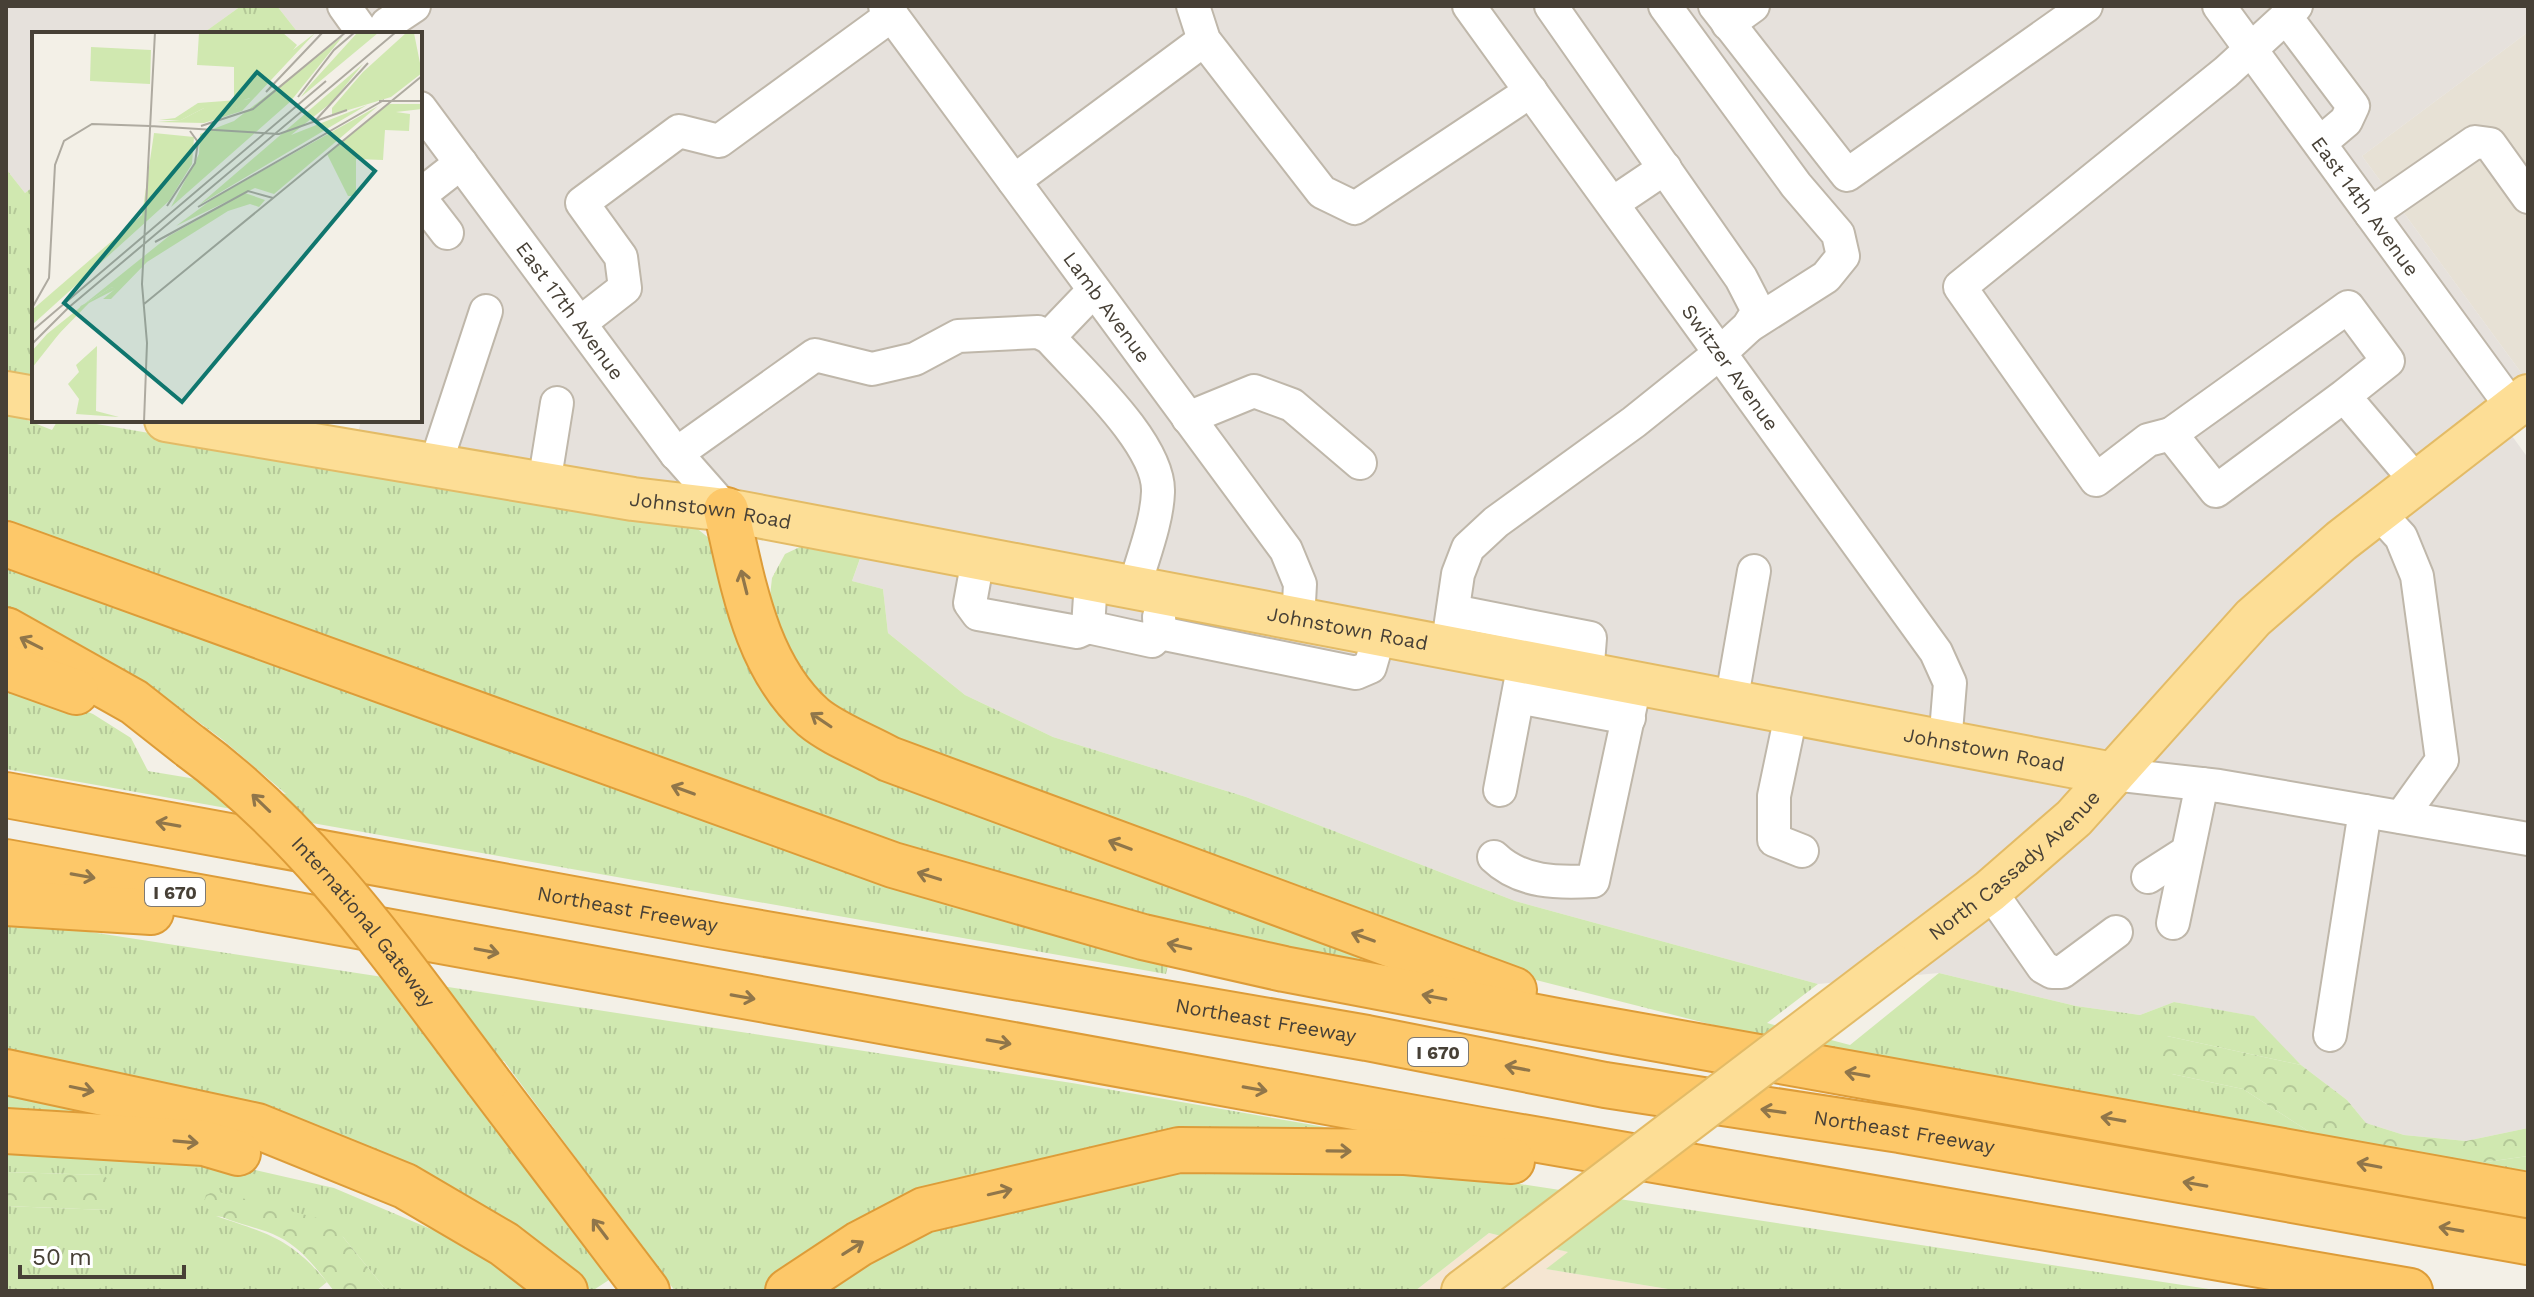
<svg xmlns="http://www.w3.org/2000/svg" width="2534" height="1297" font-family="'Work Sans',sans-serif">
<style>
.residential{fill:#e7e1d5}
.commercial{fill:#f5e6d2}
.industrial{fill:#e6e1dc}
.grass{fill:url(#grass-tufts)}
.forest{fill:url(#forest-crowns)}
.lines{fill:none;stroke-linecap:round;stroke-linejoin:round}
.minor-casing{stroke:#bfb7aa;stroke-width:36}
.major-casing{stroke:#e3bb66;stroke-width:46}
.highway-casing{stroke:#dd9c38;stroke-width:48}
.minor{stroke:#fff;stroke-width:32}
.major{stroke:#fdde96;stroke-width:42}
.highway{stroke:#fdc869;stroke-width:44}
.major-bridge-casing{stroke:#e3bb66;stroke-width:46;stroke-linecap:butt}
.highway-bridge-casing{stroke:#dd9c38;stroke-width:48;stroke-linecap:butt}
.major-bridge{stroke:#fdde96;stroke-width:42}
.highway-bridge{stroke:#fdc869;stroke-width:44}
.oneway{stroke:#90764a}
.labels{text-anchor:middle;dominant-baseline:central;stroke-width:7;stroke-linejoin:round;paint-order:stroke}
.shield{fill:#fff;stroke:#7e7972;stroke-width:2}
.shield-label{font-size:18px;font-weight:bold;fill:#474036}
.street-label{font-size:20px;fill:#474036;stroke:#fff}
.inset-road{fill:none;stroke:#aeaaa0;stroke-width:2}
.view{fill:#0f766e;fill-opacity:0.15;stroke:#0f766e;stroke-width:4}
.inset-edge{fill:none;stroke:#474036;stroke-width:4}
</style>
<defs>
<pattern id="grass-tufts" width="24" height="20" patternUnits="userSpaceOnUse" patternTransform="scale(2)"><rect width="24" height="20" fill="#d0e8b0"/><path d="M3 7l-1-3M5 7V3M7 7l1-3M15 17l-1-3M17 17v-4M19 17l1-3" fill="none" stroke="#b4c898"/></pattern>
<pattern id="forest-crowns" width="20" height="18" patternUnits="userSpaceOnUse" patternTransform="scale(2)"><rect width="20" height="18" fill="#d0e8b0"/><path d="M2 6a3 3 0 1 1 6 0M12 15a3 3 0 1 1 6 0" fill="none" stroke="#b4c898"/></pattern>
</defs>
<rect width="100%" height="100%" fill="#f3f0e7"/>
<!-- residential -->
<path class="residential" d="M2528,32V382L2362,156Z"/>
<!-- commercial -->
<path class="commercial" d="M1489,1233L1569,1252L1547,1269L1680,1291H1415Z"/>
<!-- industrial -->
<g class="industrial">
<path d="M6,6H241L202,34H34V186L25,193L6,169Z"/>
<path d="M277,6H2528V32L2362,156L2528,382L2499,418L2528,458V1128L2466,1141L2404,1135L2366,1123L2347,1100L2301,1065L2253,1016L2174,1002L2140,1015L2076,1006L1939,973L1818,984L1515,901L1246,797L1053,737L965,695L888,633L883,589L852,581L862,554L351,467L361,420H420V34H299Z"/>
</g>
<!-- grass -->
<g class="grass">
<path d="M241,6H277L299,34H202Z"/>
<path d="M6,169L25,193L34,186V382L6,377Z"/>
<path d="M6,412L52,430L58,420H73L694,526L710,539L760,681L1436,978L1434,987L1047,898L6,527Z"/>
<path d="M804,545L862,553L852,581L883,589L888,633L965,695L1053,737L1246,797L1515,901L1818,984L1767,1023L1850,1045L1939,973L2076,1006L2140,1015L2174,1002L2254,1016L2301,1065L2167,1036L2172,1074L2243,1089L2311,1133L2465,1165L2528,1156V1182L1925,1070L1733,1030L1532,979L847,725L800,683L769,605L772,578L785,554Z"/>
<path d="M6,556L1170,956L1166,974L6,769V679L93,714L131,738L148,771L286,794L223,740L169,700L6,613Z"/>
<path d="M6,919L1072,1083L1336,1129L1335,1139L1229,1132L1093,1146L1005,1167L900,1201L843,1231L766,1291H675L504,1061L442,1052L612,1278L592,1291L521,1230L6,1061Z"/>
<path d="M6,1091L165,1120L6,1121Z"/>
<path d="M6,1149L225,1163L334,1188L445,1235L537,1291H387L343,1237L216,1216C269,1234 290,1238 327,1282L316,1291H6V1206L107,1210L104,1175L6,1172Z"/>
<path d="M1309,1165L1507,1182L2222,1291H1680L1546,1269L1568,1252L1489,1233L1415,1291H819L945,1221L1132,1174Z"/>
</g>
<!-- forest -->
<g class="forest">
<path d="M2167,1036L2301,1065L2347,1100L2366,1123L2404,1135L2466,1141L2528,1128V1156L2465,1165L2311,1133L2243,1089L2172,1074L2158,1064L2156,1044Z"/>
<path d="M6,1172L104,1175C115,1187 116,1197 107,1210L6,1206Z"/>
<path d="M215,1191L317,1218L343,1237L387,1291H334C319,1272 302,1248 279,1237C253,1224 225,1224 203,1205L206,1195Z"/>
</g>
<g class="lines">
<!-- minor casing -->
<g class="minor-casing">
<g id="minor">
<path d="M344,6L364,34"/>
<path id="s1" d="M885,6L1286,550L1300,584L1298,621"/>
<path d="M1193,6L1204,40L1322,192L1355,208L1531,91"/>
<path id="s2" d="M1469,6L1936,652L1950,683L1945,744"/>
<path d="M1665,6L1796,185L1838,234L1843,256L1826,277L1749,326"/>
<path d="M1715,6L1847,175L2086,6"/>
<path id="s3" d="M2219,6L2512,407"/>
<path d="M2296,6L2286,17L2353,106L2346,121L2320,143"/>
<path d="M1728,24L1753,6"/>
<path d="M381,34L387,24L414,6"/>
<path id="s4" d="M420,108L674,451L726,510"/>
<path d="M1014,181L1204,40"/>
<path d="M420,195L461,163"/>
<path d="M420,198L447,233"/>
<path d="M1613,203L1665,168"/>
<path d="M2371,214L2475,142L2490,144L2528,197"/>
<path d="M1094,290L1049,337C1080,372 1160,444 1158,492C1157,523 1142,559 1134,589"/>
<path d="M580,323L625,288L621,257L582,203L679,131L719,141L892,15"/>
<path d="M2344,396L2388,361L2348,307L2171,434L2216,491L2344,396L2417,482"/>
<path d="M1188,418L1254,391L1292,405L1360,463"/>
<path d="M2171,434L2148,440L2096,480L1960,287L2226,72L2286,17"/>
<path d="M676,454L815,355L872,369L915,359L958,336L1038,332L1049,337"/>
<path d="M435,466L486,311"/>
<path d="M544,484L557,403"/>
<path d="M2378,512L2401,537L2417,576L2442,760L2401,817"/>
<path d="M978,559L970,603L978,614L1077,632L1088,627L1091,581"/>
<path d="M1453,611L1590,638L1587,676"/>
<path d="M1088,627L1152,641L1160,633L1159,617"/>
<path d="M1160,633L1356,673L1370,667L1379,636"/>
<path d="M1447,649L1458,574L1468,548L1496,522L1634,422L1720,353L1748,327L1758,311L1741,278L1551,6"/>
<path d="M1518,697L1629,718"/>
<path d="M1731,703L1754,571"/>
<path d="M1791,715L1774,796V840L1802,851"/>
<path d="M2113,774L2219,786L2528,839"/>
<path d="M1500,790L1524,663"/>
<path d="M1494,857C1521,883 1558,883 1593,881L1635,685"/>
<path d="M2148,877L2187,852"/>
<path d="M1990,891L2043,967L2052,972H2062L2116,932"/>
<path d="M2173,923L2202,784"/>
<path d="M2330,1035L2365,811"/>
</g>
</g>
<!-- major casing -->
<g class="major-casing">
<g id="major">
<path d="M6,393L34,398"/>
<path id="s5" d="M166,420L633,499L726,510L2113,774"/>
<path id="s6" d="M1892,965L1990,891L2074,818L2253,618L2341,541L2528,396"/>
<path d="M1463,1291L1503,1261"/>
</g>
</g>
<!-- highway casing -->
<g class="highway-casing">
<g id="highway">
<path d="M726,510C743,582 755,665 813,717C833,734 866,746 889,759L1514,990"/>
<path d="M6,544L893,865L1143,937L1284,969L1563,1022L2528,1195"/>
<path d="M6,630L134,702L190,746"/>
<path d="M6,667L76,692"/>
<path id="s7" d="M6,795L720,926L1367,1038L1605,1085L1900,1130L2528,1242"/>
<path d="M6,862L1481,1130L2410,1291"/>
<path d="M6,903L151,912"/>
<path d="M6,1072L257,1126L405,1186L504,1244L565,1291"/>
<path d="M487,1080L647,1291"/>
<path d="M6,1131L204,1143L238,1153"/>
<path d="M788,1291L859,1244L924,1210L1179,1150L1405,1152L1512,1161"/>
</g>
</g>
<!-- minor -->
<use href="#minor" class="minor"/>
<!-- major -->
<use href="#major" class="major"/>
<!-- highway -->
<use href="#highway" class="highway"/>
<!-- major-bridge casing -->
<g class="major-bridge-casing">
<path id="major-bridge" d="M1503,1261L1892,965"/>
</g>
<!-- highway-bridge casing -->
<g class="highway-bridge-casing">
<g id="highway-bridge">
<path id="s8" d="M190,746C312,835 397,961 487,1080"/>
</g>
</g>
<!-- major-bridge -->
<use href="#major-bridge" class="major-bridge"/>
<!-- highway-bridge -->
<use href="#highway-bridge" class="highway-bridge"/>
</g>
<!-- one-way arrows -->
<defs><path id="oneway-shaft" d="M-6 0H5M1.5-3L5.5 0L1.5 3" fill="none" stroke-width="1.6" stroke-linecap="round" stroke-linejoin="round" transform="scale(2)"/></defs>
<g class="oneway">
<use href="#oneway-shaft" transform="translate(744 582) rotate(-104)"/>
<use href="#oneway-shaft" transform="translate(31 643) rotate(-153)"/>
<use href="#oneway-shaft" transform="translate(821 720) rotate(-146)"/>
<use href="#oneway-shaft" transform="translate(683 790) rotate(-160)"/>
<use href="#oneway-shaft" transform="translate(261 803) rotate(-136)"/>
<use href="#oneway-shaft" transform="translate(168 824) rotate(-170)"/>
<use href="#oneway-shaft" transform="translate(1120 845) rotate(-159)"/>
<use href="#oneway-shaft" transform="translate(83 876) rotate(10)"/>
<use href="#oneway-shaft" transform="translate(929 876) rotate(-163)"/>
<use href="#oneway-shaft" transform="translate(1363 937) rotate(-160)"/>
<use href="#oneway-shaft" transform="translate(1179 946) rotate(-167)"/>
<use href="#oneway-shaft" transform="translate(487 951) rotate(11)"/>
<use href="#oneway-shaft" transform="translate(743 997) rotate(10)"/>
<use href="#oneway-shaft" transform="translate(1434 997) rotate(-169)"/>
<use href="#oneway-shaft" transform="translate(999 1042) rotate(10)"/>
<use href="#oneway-shaft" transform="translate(1517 1068) rotate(-169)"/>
<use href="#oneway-shaft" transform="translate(1857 1074) rotate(-170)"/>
<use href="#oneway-shaft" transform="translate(82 1089) rotate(12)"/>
<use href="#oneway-shaft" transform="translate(1255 1089) rotate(10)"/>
<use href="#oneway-shaft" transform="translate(1773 1111) rotate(-172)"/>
<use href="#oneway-shaft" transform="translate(2113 1119) rotate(-170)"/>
<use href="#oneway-shaft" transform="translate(186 1142) rotate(5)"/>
<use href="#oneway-shaft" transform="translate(1339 1151) rotate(1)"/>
<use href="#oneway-shaft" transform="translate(2369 1165) rotate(-169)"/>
<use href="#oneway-shaft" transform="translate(2195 1184) rotate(-170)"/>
<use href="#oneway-shaft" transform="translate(1000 1192) rotate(-13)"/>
<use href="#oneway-shaft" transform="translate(600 1229) rotate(-127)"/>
<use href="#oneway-shaft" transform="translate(2451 1229) rotate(-170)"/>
<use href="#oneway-shaft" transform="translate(853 1248) rotate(-32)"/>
</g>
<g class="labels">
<!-- shield labels -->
<g class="shield">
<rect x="145" y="878" width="60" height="28" rx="6"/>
<rect x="1408" y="1038" width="60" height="28" rx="6"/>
</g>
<g class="shield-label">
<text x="175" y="892">I 670</text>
<text x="1438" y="1052">I 670</text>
</g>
<!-- street labels -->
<g class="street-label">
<text stroke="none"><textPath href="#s3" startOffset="248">East 14th Avenue</textPath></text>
<text stroke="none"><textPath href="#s1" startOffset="374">Lamb Avenue</textPath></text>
<text stroke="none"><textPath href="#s4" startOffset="252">East 17th Avenue</textPath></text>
<text stroke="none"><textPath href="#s2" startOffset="446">Switzer Avenue</textPath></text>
<text stroke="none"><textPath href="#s5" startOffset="552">Johnstown Road</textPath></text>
<text stroke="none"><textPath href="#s5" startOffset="1200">Johnstown Road</textPath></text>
<text stroke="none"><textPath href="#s5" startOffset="1848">Johnstown Road</textPath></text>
<text stroke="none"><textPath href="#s6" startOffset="158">North Cassady Avenue</textPath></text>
<text stroke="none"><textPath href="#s7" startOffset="632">Northeast Freeway</textPath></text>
<text stroke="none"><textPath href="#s8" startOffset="248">International Gateway</textPath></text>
<text stroke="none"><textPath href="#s7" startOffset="1280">Northeast Freeway</textPath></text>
<text stroke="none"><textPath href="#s7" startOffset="1928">Northeast Freeway</textPath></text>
</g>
</g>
<!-- overview -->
<g transform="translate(32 32)">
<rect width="390" height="390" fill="#f3f0e7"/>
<path d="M167,1H251L265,13L261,18L283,1L210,79L172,91L125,90L149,88L172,76H204L218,66L202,71V35L165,33ZM325,1H346L269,65L276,55ZM374,1H382L390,41L359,65L300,83V76L331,40ZM311,4L258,70L139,175L167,122L168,102L202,89ZM59,15L119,18L118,52L58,49ZM331,32L300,70L259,103L335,73L167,173ZM355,72H390V77L364,80L378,82L377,99L353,98L351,128L324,127V164H316L295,122ZM346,74L242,162L223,156L144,194L182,166ZM122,101L162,105L160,132L137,169L0,293V278L110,183ZM213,161L233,168L227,175L218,172L196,179L115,230L79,267H71L83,257L80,255L49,274L0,336V319L15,302L137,204ZM65,314L64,379L87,385L44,382L47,367L36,352L47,340L44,333Z" fill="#d0e8b0"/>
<path d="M219,67L204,76H172L149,88H127L143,86L166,71ZM80,255L84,257L57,271L14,315L49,274Z" fill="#d0e8b0"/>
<path class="inset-road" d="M234,60L291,0M266,65L302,18L323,0M347,69H390M283,89L336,31M118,94L247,102L315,78M169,94L221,77L314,0M135,174L163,131L166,110L158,99M166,175L352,68M123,210L216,159L241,166M112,272L390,44M0,276L17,246L23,133L32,109L60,92L118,94M0,299L294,49M0,312L36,276L364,0M112,390L115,311L110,252L123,0"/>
<path class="view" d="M225,40L343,139L150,370L32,271Z"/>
<rect width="390" height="390" class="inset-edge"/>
</g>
<!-- border -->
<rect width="2534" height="1297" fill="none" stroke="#474036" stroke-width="16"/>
<!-- scale -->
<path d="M20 1265v12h164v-12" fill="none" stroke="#474036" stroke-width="4"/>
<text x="32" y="1265" font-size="24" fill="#474036" stroke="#ffffff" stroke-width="6" paint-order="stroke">50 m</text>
</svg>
